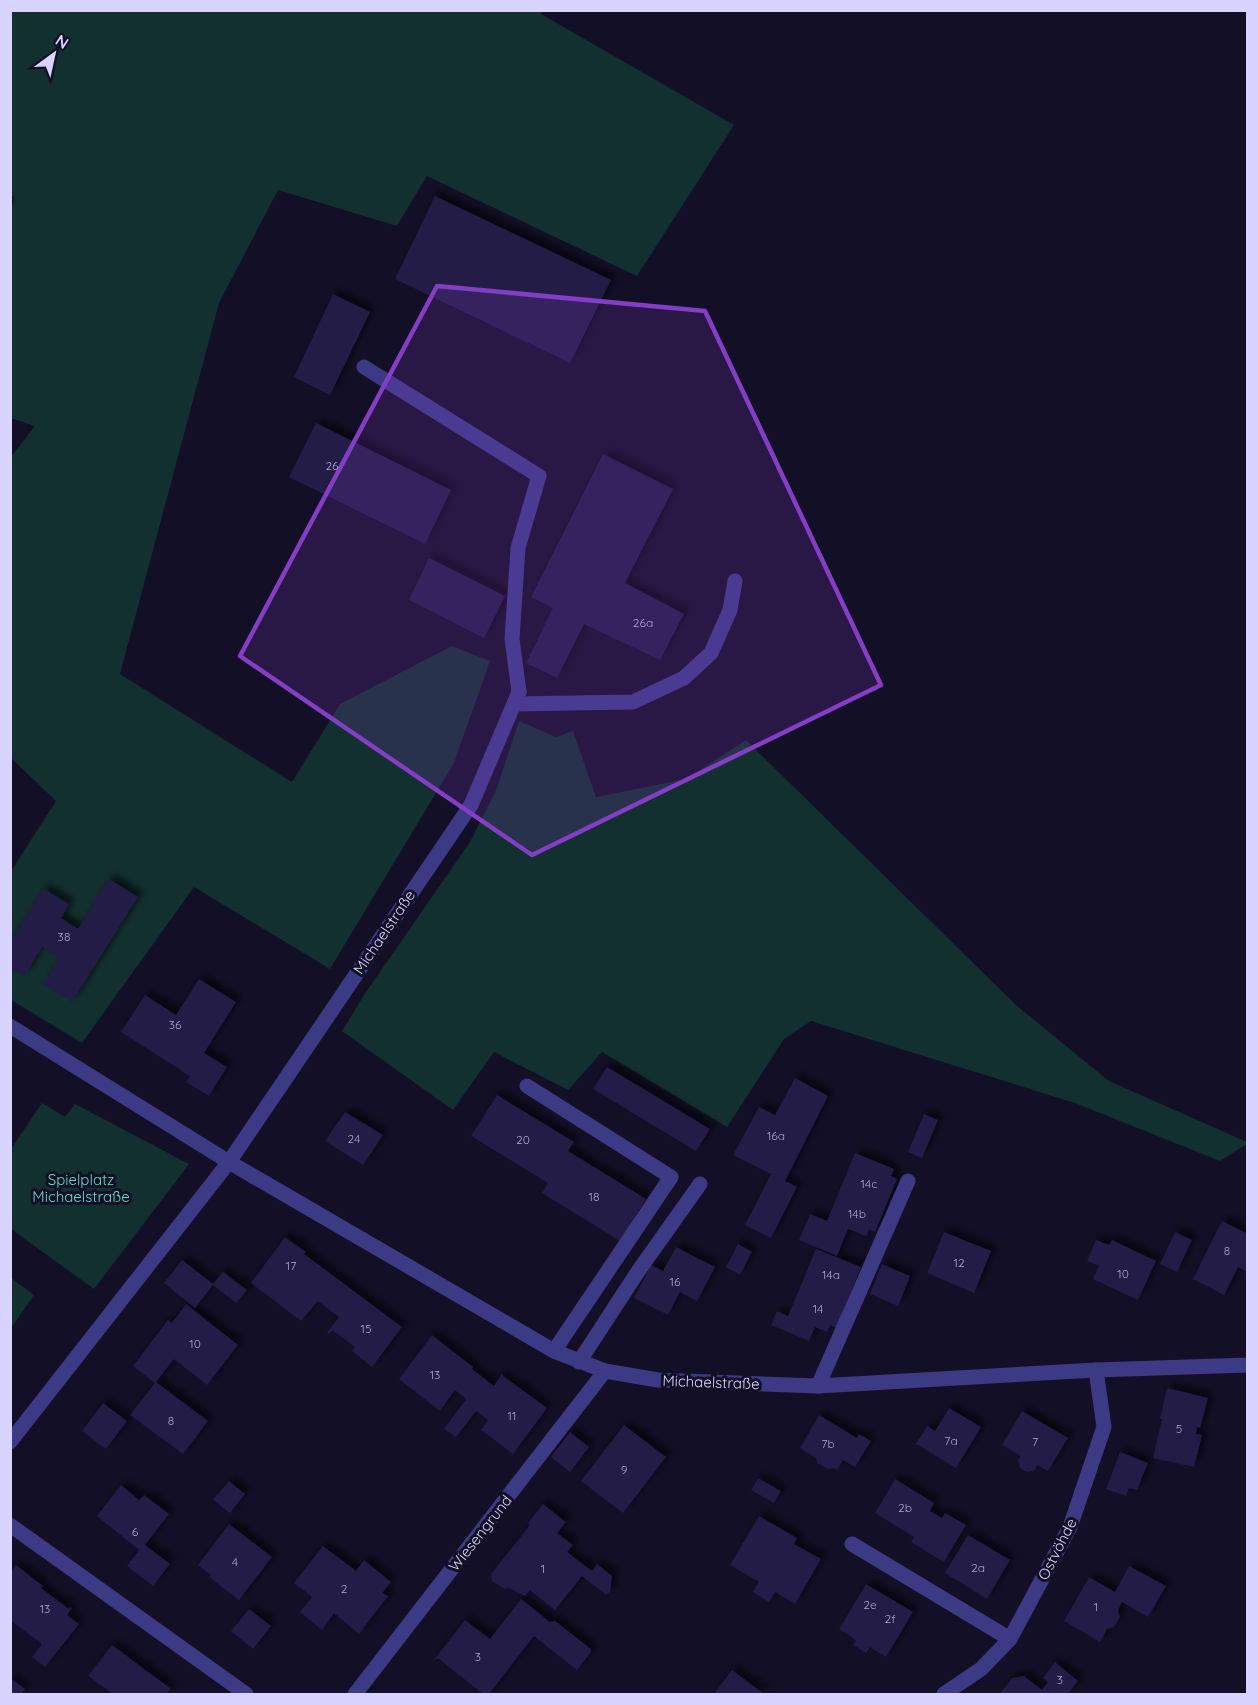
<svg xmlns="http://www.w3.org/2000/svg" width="1258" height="1705" font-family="Quicksand,sans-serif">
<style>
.green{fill:#12302f}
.building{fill:#241b47;filter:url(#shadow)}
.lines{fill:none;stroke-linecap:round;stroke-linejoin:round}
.service{stroke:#3d3a85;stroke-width:15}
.minor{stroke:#3d3a85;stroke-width:15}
.marked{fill:#843dc5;fill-opacity:0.2;stroke:#843dc5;stroke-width:4.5;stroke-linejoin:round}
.labels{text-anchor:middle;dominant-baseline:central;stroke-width:6;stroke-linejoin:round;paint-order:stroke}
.number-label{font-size:12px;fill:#aca6d1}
.street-label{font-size:15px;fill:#d9d4ff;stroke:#130f26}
.park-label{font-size:15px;fill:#5fe0c0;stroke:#130f26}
</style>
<defs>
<filter id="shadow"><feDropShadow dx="5.5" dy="-5.5" stdDeviation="3" flood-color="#0009"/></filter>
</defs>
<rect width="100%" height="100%" fill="#130f26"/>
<!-- green -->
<g class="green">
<path d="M11,11H542L541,14L734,125L637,276L427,176L397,226L278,190L219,303L120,674L292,782L340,704L452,646L490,661L454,763L330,969L194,887L82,1043L11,1000V871L56,801L11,758L10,458L35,426L11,418L10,216L14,197L10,195Z"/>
<path d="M519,721L556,737L573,731L596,797L686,779L746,740L1017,1006L1109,1081L1247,1142V1144L1220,1161L1075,1103L811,1021L784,1039L727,1127L602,1052L568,1090L494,1052L453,1110L342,1031L366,992L470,842L497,788Z"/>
<path d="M42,1103L65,1117L75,1104L189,1164L94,1289L11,1229V1149Z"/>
<path d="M11,1278L34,1295L11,1328Z"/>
</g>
<!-- building -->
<g class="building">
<path d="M435,196L611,280L570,363L395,279Z"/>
<path d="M333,294L370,312L330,395L294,377Z"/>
<path d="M316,423L451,490L425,544L289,477Z"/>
<path d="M603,454L673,489L625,583L684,614L660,660L584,624L557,678L526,663L553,608L531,597Z"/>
<path d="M429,558L505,596L484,638L409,600Z"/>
<path d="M109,879L138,897L72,1002L43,984L59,958L42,947L24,976L10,968V943L44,889L69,904L61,918L78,929Z"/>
<path d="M199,979L236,1002L204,1053L227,1067L209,1096L186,1082L190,1076L121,1032L145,995L176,1015Z"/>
<path d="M607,1067L710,1129L696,1151L593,1089Z"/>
<path d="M795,1078L828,1096L785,1181L797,1187L771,1238L745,1225L771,1174L733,1155L759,1107L775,1115Z"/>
<path d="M497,1095L574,1142L568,1151L646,1199L620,1241L542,1193L548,1183L471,1136Z"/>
<path d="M345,1112L383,1135L363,1165L325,1141Z"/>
<path d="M924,1114L938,1120L922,1158L908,1152Z"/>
<path d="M855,1153L894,1169L891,1176L897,1179L875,1232L869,1230L866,1236L848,1229L837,1256L799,1240L810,1214L827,1221Z"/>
<path d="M1222,1221L1248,1234V1270L1247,1272L1238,1267L1224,1295L1193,1279Z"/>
<path d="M944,1232L991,1251L974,1293L927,1273Z"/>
<path d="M1175,1232L1192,1240L1177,1272L1160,1264Z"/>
<path d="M285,1237L306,1252L304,1254L402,1327L372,1367L352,1351L355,1347L332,1330L329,1334L327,1333L339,1317L318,1301L301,1321L251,1283Z"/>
<path d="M1096,1240L1109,1245L1112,1240L1156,1261L1138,1300L1093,1279L1099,1266L1087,1261Z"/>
<path d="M738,1244L752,1252L740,1275L726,1267Z"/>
<path d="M676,1247L715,1267L697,1301L680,1292L668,1315L634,1298L651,1265L663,1271Z"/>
<path d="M816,1249L861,1267L836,1328L830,1325L827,1332L815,1327L809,1341L771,1325L777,1311L788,1316Z"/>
<path d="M182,1260L213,1284L223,1272L247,1290L236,1303L213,1285L195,1308L164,1283Z"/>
<path d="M882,1264L910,1276L898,1306L870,1294Z"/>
<path d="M186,1304L238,1345L207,1385L174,1359L156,1382L208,1421L183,1454L130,1415L155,1383L133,1366L168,1320L172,1323Z"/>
<path d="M432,1335L473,1367L472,1369L494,1386L502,1374L503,1376L547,1408L513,1454L481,1430L488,1420L476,1411L456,1437L444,1429L466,1399L455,1390L440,1411L399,1379Z"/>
<path d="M1167,1388L1208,1398L1200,1428L1197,1427L1196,1434L1202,1435L1194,1467L1153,1458L1162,1419H1160Z"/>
<path d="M103,1403L127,1421L106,1449L82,1431Z"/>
<path d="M949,1408L981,1427L956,1468L916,1444L927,1426L935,1431Z"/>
<path d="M1022,1411L1068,1438L1048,1471L1037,1465L1035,1470L1027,1472L1020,1468L1018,1460L1021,1456L1002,1445Z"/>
<path d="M819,1415L857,1438L859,1434L871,1441L855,1467L843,1460L837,1470L833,1468L828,1469L817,1463L816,1458L800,1448Z"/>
<path d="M624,1425L666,1457L623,1513L581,1481Z"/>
<path d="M570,1432L589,1447L570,1472L551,1457Z"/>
<path d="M1120,1452L1148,1463L1137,1490L1129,1488L1126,1496L1106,1489Z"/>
<path d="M758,1478L781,1491L774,1503L751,1490Z"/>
<path d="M895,1479L934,1503L930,1511L942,1518L945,1513L966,1525L944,1562L911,1542L914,1537L875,1513Z"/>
<path d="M229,1481L245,1494L230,1513L213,1500Z"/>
<path d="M121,1485L139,1500L144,1495L169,1514L145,1545L170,1564L153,1586L127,1566L139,1550L97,1516Z"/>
<path d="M543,1504L566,1522L557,1533L573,1545L567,1552L592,1571L597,1564L612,1576L610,1592L606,1595L582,1576L555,1610L530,1590L525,1596L509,1588L505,1589L492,1581L491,1574L530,1525L528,1523Z"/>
<path d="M759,1516L797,1538L794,1544L821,1559L795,1604L775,1592L769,1602L753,1592L759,1582L730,1565Z"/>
<path d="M229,1524L272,1557L239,1600L209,1577L211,1575L198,1565Z"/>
<path d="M968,1535L1010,1560L987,1599L945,1573Z"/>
<path d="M323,1546L356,1571L364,1560L391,1582L382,1593L388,1596L359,1634L334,1613L322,1630L300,1612L312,1597L294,1583Z"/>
<path d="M16,1565L43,1586L41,1588L69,1609L70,1607L72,1608L67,1615L79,1624L45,1667L32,1657L42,1644L10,1620V1573Z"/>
<path d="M1129,1566L1166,1586L1148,1617L1122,1602L1118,1610L1120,1617L1114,1627L1107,1629L1100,1642L1064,1621L1089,1577L1115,1592Z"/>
<path d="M866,1584L913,1612L886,1657L870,1647L866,1653L853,1645L856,1640L839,1629Z"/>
<path d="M521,1599L550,1622L555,1621L591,1649V1652L577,1670L534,1636L489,1694H483L438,1658L433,1661L465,1620L490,1639Z"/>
<path d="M249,1609L271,1626L253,1649L231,1631Z"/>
<path d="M112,1645L171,1689L166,1694H113L88,1676Z"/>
<path d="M1055,1662L1078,1681L1068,1694H1000L1012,1678L1024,1676L1042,1690L1048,1682L1043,1678Z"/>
<path d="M732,1670L764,1694H714Z"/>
<path d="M10,1678L25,1689L21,1694H10Z"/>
</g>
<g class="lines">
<!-- service -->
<g class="service">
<path d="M364,367L539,476L518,548L512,639L519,692"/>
<path d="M514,704L633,702L684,678L711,653L730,610L735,581"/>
<path d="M527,1086L671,1177L554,1351"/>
<path d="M579,1362L639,1270L700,1184"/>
<path d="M818,1386L908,1181"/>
<path d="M852,1544L1010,1639"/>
</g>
<!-- minor -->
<g class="minor">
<path d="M10,1026L229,1162L554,1351L605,1371L658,1380L818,1386L1096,1370L1248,1365"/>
<path d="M10,1442L229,1162L471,805L519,692"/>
<path d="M10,1525L246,1694"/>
<path d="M355,1694L605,1371"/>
<path d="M944,1694L981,1669L1010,1639L1070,1527L1104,1427L1096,1370"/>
</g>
</g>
<!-- marked area -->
<path class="marked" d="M437,286L705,311L881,685L532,855L240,656Z"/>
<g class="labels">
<!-- number labels -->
<g class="number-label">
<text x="332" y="465">26</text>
<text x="643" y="622">26a</text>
<text x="64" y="936">38</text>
<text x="175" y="1024">36</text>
<text x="776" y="1135">16a</text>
<text x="354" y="1138">24</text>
<text x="523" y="1139">20</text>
<text x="869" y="1183">14c</text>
<text x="594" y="1196">18</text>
<text x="857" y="1213">14b</text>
<text x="1227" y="1250">8</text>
<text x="959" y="1262">12</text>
<text x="291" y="1265">17</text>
<text x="1123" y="1273">10</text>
<text x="831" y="1274">14a</text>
<text x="675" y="1281">16</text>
<text x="818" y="1308">14</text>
<text x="366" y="1328">15</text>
<text x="195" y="1343">10</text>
<text x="435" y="1374">13</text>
<text x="512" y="1415">11</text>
<text x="171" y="1420">8</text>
<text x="1179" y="1428">5</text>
<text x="951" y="1440">7a</text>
<text x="1035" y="1441">7</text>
<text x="828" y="1443">7b</text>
<text x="624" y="1469">9</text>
<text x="905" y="1507">2b</text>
<text x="135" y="1531">6</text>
<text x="235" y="1561">4</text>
<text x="978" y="1567">2a</text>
<text x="543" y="1568">1</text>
<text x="344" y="1588">2</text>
<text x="870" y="1604">2e</text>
<text x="1096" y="1606">1</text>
<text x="45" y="1608">13</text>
<text x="890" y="1618">2f</text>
<text x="478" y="1656">3</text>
<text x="1060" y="1679">3</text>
</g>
<!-- street labels -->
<g class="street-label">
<text transform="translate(384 932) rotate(-56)">Michaelstraße</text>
<text transform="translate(711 1382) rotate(2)">Michaelstraße</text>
<text transform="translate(480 1533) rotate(-52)">Wiesengrund</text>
<text transform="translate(1057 1549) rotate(-63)">Ostvöhde</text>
</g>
<!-- park labels -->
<g class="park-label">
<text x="81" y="1179">Spielplatz<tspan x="81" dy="17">Michaelstraße</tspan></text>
</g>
</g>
<!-- border -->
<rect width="1258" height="1705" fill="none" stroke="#d9d4ff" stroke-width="24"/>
<!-- north arrow -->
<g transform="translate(54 54) rotate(33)" stroke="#130f26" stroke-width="4.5" paint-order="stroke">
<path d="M0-4.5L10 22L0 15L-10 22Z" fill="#d9d4ff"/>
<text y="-9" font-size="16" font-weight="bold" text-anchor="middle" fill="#d9d4ff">N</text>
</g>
</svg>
